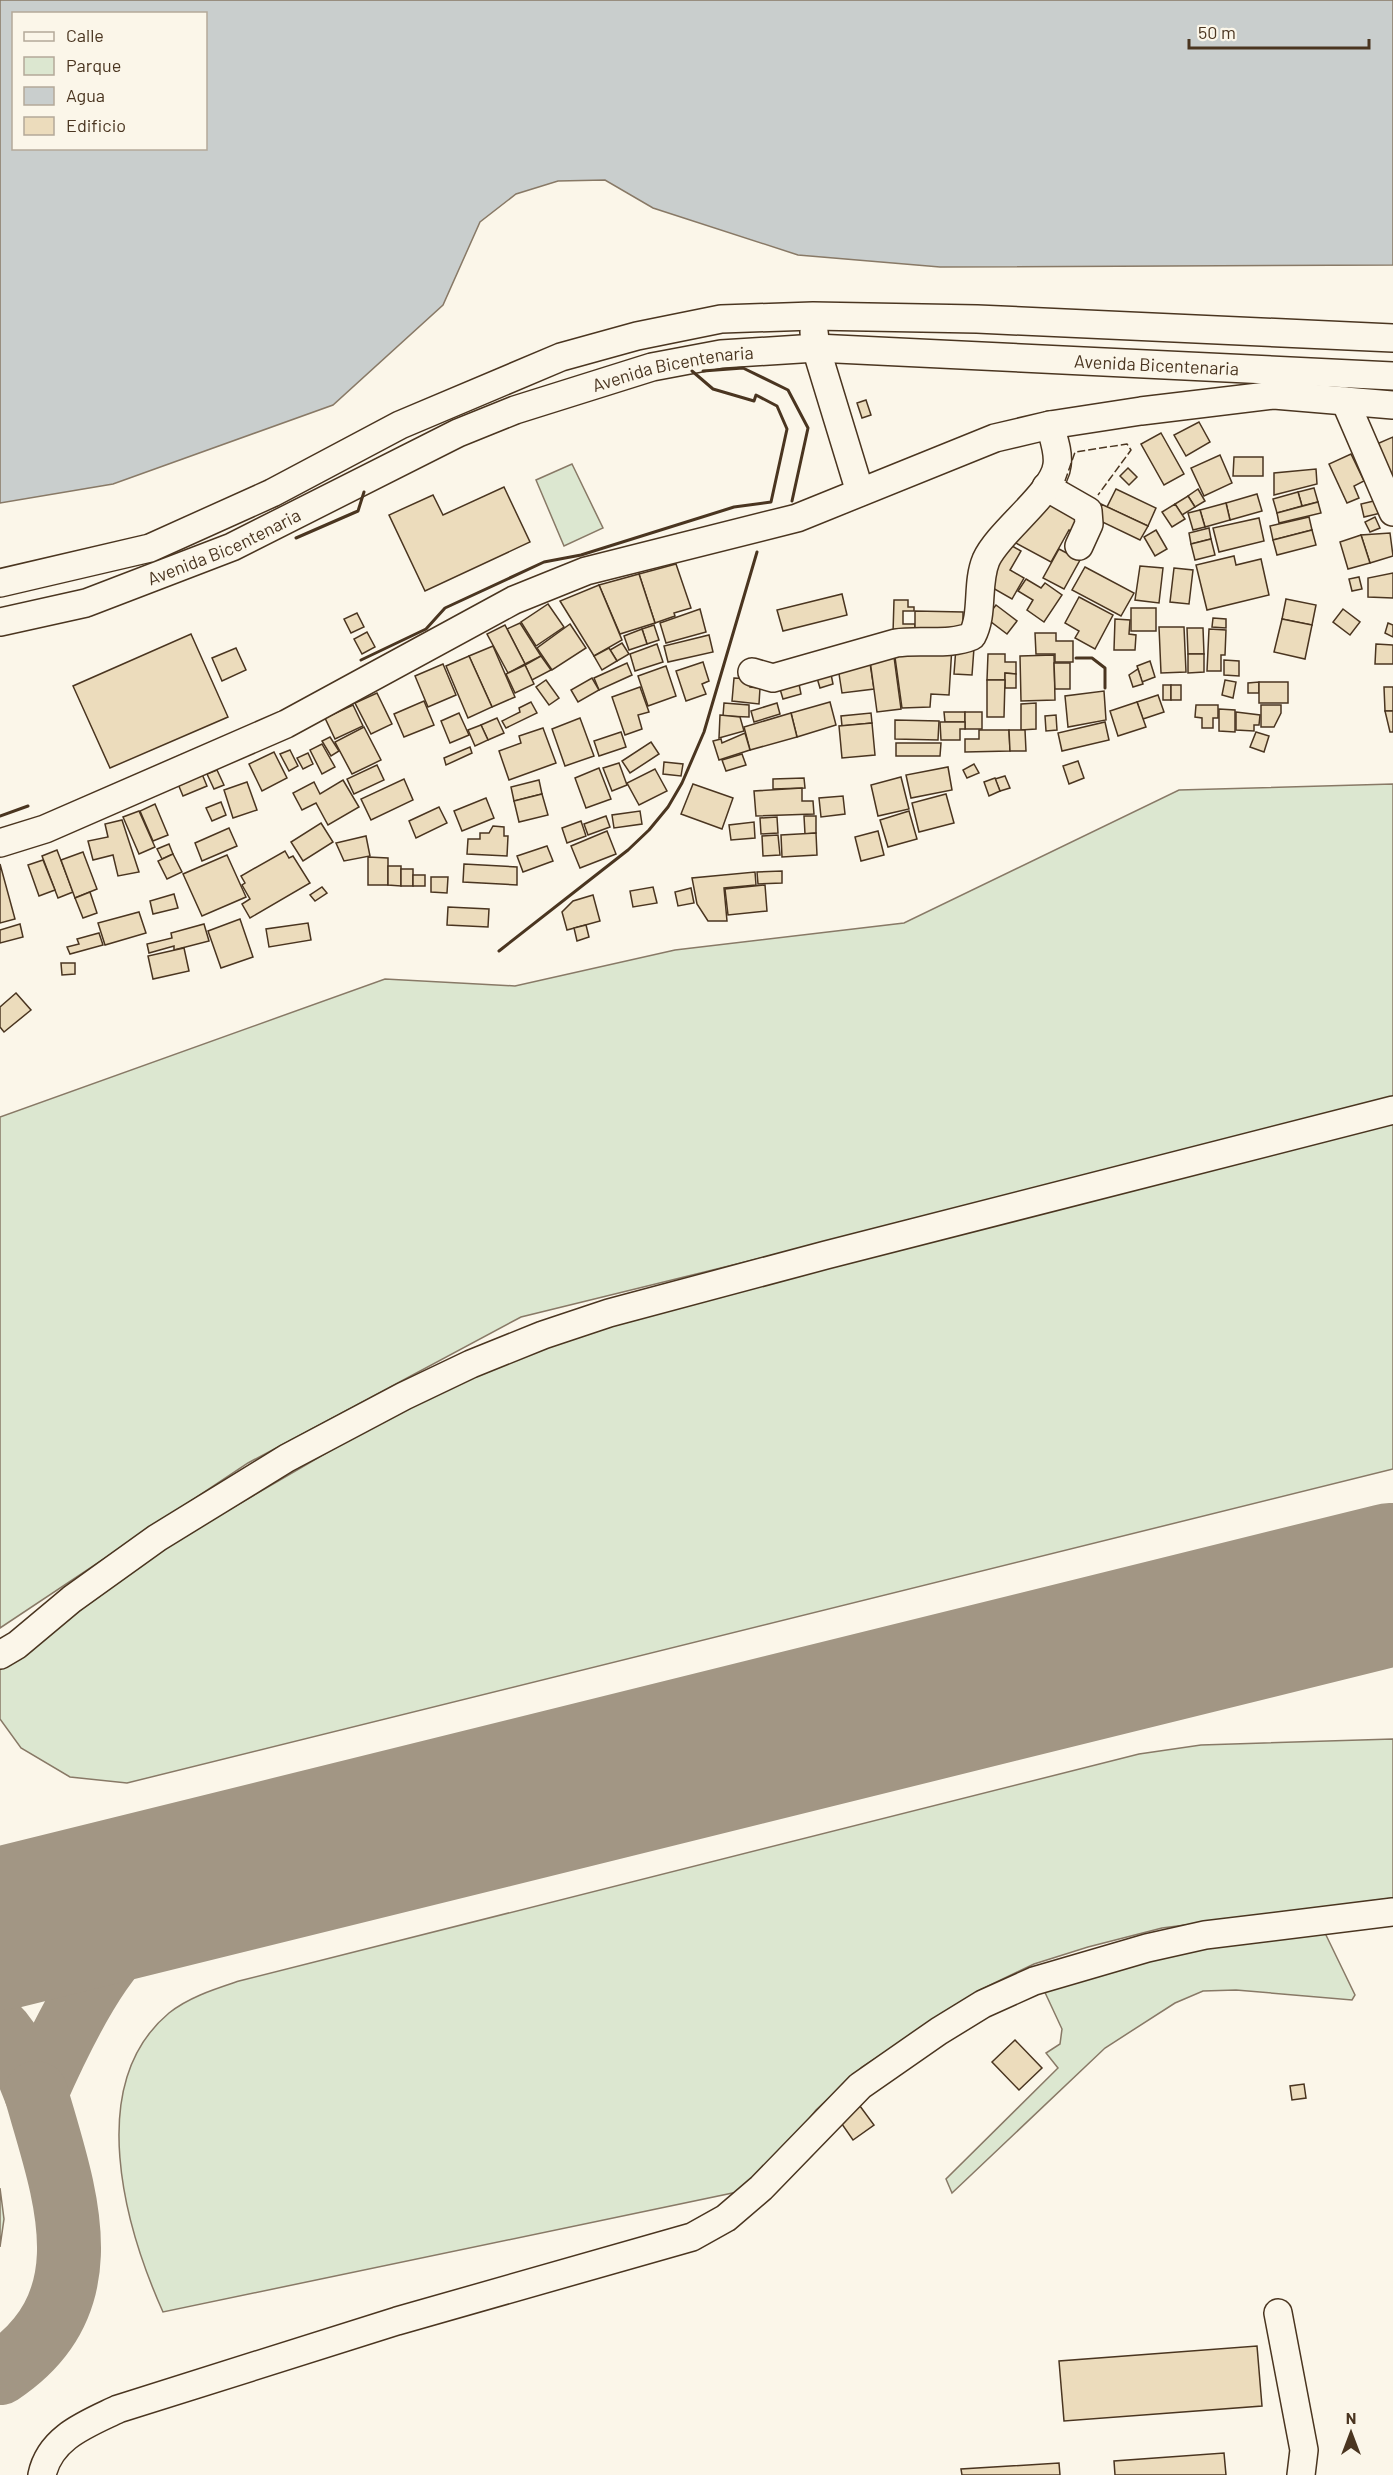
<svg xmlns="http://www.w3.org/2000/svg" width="1393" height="2475" font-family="Barlow,sans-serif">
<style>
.green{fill:#dce7d0;stroke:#887966;stroke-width:1.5}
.water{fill:#c9cecd;stroke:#887966;stroke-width:1.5;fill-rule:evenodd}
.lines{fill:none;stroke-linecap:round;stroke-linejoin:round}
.taxiway{stroke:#a29684;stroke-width:64}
.runway{stroke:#a29684;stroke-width:162}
.building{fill:#ecdcbc;stroke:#4a3520;stroke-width:1.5}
.minor-casing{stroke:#4a3520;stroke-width:30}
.minor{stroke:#fbf6e9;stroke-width:27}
.fence{stroke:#4a3520;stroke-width:1.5;stroke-dasharray:8 3;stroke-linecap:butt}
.wall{stroke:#4a3520;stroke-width:3}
.labels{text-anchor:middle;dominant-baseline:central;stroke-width:4.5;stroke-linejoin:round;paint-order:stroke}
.street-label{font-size:18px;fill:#4a3520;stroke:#fbf6e9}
</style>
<rect width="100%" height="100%" fill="#fbf6e9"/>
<!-- green -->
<g class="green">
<path d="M572,464L603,528L564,546L536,480Z"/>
<path d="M1393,784V1103L521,1317L248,1463L0,1628V1117L385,979L515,986L675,950L904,923L1179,790Z"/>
<path d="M1393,1124V1469L127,1783L70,1777L21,1748L0,1719V1670L167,1546L412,1403L542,1345L812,1269Z"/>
<path d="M1393,1739V1898L1162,1928L1088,1947L1034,1964L980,1990L862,2067L816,2110L786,2147L742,2191L163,2312C125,2227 84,2084 169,2013C189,1997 215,1989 239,1981L1139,1754L1201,1745Z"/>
<path d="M1325,1933L1355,1995L1352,2000L1236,1990L1203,1991L1175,2003L1105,2048L952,2193L946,2179L1058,2068L1046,2053L1060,2044L1062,2029L1042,1986L1180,1951Z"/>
<path d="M0,2188L4,2219L0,2247Z"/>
</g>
<!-- water -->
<path class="water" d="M0,0H1393V265L940,267L798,255L653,208L605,180L558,181L516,194L480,222L443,305L333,405L113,484L0,503ZM14,14H206V148H14Z"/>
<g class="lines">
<!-- taxiway -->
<g class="taxiway">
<path d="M1309,1605L1393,1600"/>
<path d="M0,2031L24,2063L36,2093C72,2011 116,1924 198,1880"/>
<path d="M0,2373C107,2302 65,2194 36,2093"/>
</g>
<!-- runway -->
<path class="runway" d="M0,1929L1393,1584"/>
</g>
<!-- building -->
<g class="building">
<path d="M866,400L871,415L862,418L857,403Z"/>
<path d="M1199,422L1210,442L1186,456L1174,435Z"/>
<path d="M1161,433L1184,474L1164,485L1141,444Z"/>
<path d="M1393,437V478L1385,481L1370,447Z"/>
<path d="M1351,454L1364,481L1354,486L1359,498L1347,503L1329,464Z"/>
<path d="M1220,455L1232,483L1204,496L1191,468Z"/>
<path d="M1234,457H1263V476H1233Z"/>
<path d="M1128,468L1137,477L1129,485L1120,476Z"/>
<path d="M1316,469L1317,484L1274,495V473Z"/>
<path d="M504,487L530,542L425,591L389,515L433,495L443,515Z"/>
<path d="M1314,488L1318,502L1302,506L1298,492Z"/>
<path d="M1116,489L1156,508L1148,526L1107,507Z"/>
<path d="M1198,489L1205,501L1195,507L1188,496Z"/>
<path d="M1298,492L1302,506L1277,513L1273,499Z"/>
<path d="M1257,494L1262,511L1230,520L1226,503Z"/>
<path d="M1188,496L1195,507L1182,515L1175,504Z"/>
<path d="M1043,500L1084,518L1076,533L1069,530L1051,562L1014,542Z"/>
<path d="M1378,500L1381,513L1364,517L1361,504Z"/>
<path d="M1318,502L1321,513L1279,523L1277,513Z"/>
<path d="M1226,503L1230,520L1205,527L1200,510Z"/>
<path d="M1101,504L1148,526L1140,540L1094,518Z"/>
<path d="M1175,504L1185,519L1172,527L1162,512Z"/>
<path d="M1200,510L1205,527L1193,530L1188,513Z"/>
<path d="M1309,517L1312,530L1273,540L1270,526Z"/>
<path d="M1375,517L1380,528L1370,532L1365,522Z"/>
<path d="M1259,518L1264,541L1219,552L1213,528Z"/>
<path d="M1209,528L1211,539L1191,544L1189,533Z"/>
<path d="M1156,530L1167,549L1155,556L1144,537Z"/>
<path d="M1312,530L1316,545L1277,555L1273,540Z"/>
<path d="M1390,533L1393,556L1370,563L1361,535Z"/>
<path d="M1361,535L1370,563L1348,569L1340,542Z"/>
<path d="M1211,539L1215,555L1195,560L1191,544Z"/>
<path d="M1007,543L1021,551L1010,570L1024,578L1012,599L984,583Z"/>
<path d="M1059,549L1080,560L1064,589L1043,578Z"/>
<path d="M1234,556L1236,565L1261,559L1269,595L1207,610L1196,565Z"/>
<path d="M676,564L691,608L674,613L675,616L655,623L639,574Z"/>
<path d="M1140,566L1163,568L1159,603L1135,600Z"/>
<path d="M1085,567L1134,593L1121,616L1072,590Z"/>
<path d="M1174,568L1193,570L1189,604L1170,602Z"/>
<path d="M1393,573V598L1368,597V578Z"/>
<path d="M639,574L655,623L620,634L599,585Z"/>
<path d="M1359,577L1362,589L1352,591L1349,579Z"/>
<path d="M1026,579L1041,588L1045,583L1062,595L1044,622L1027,610L1033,600L1018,591Z"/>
<path d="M599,585L622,640L594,656L560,601Z"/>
<path d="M842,594L847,615L783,631L777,610Z"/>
<path d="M1079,597L1113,615L1095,649L1075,638L1079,631L1065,623Z"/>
<path d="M1286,599L1316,605L1312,625L1282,619Z"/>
<path d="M894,600H908V607H914V611H903V624H915V633H893Z"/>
<path d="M548,604L564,627L536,646L521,622Z"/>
<path d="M996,605L1017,621L1007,634L986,618Z"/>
<rect x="1131" y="608" width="25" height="23"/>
<path d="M700,609L706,632L666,643L660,623Z"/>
<path d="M1343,609L1360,622L1350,635L1333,622Z"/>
<path d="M915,611L963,612V634L915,633Z"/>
<path d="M357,613L364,627L351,633L344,619Z"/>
<path d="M1213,618L1226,619V628L1212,627Z"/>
<path d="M1115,619L1130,620L1129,634L1136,635L1135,650H1114Z"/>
<path d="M1282,619L1312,625L1305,659L1274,652Z"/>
<path d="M520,623L541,656L525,664L507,629Z"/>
<path d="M1388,623L1393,625V637L1385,633Z"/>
<path d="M570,624L586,648L552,670L537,648Z"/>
<path d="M505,625L525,664L508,673L487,634Z"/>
<path d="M654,625L659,640L647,644L642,629Z"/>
<path d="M1159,627H1184L1186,672L1161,673Z"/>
<path d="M1187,628H1203L1204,654H1188Z"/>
<path d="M642,629L647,644L629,650L624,636Z"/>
<path d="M1209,629L1226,630L1225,655H1221V671H1207Z"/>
<path d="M367,632L375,647L362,654L354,639Z"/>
<path d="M1035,633H1056V641H1073V662H1055V654H1036Z"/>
<path d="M191,634L228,717L110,768L73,686Z"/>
<path d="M709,635L713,652L668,662L664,646Z"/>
<path d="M622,643L629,654L617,661L610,650Z"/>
<path d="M657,644L663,662L635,671L630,654Z"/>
<path d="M1376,644L1393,645V664H1375Z"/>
<path d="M493,646L515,697L492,707L469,656Z"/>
<path d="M952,646L949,695L931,694L930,707L902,708L894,650Z"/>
<path d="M956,647L974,648L972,675L954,674Z"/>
<path d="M236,648L246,670L222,681L212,658Z"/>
<path d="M609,648L617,661L602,670L594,656Z"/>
<path d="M988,654H1005V662H1016V674L1005,673V680H987Z"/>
<path d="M1188,654H1204V672L1188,673Z"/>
<path d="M1054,655L1055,700L1021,701L1020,656Z"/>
<path d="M469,656L492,707L468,718L446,666Z"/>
<path d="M541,656L551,670L532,680L525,665Z"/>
<path d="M869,657L874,689L842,693L837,661Z"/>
<path d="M894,657L901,709L877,712L870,660Z"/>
<path d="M1224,660L1239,661V676L1224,675Z"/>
<path d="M1150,661L1155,677L1142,682L1137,666Z"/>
<path d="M703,662L709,681L702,684L706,694L686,701L676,671Z"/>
<path d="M627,663L632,675L599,690L594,678Z"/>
<path d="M1054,663H1070V689H1055Z"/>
<path d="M443,664L456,695L428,707L415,676Z"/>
<path d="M525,665L534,684L515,693L506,674Z"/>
<path d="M666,666L676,696L648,706L638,676Z"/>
<path d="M1138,669L1143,684L1133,687L1129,675Z"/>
<path d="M1005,673L1016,674V688H1005Z"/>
<path d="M831,674L833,684L820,688L817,678Z"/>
<path d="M592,678L599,690L578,702L571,690Z"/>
<path d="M734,678L751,679L750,687L760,688L759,704L732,701Z"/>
<path d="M546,680L559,698L549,705L536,687Z"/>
<path d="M987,680H1005L1004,717H987Z"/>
<path d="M1225,680L1236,682L1233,698L1222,695Z"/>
<path d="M1259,682V693H1248V683Z"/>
<rect x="1259" y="682" width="29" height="21"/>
<path d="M799,684L801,694L783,699L780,689Z"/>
<rect x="1163" y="685" width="8" height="15"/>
<rect x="1171" y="685" width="10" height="15"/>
<path d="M640,687L649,712L638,715L642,729L625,735L612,697Z"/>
<path d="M1384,687H1393V711H1385Z"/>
<path d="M1104,691L1106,720L1068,727L1065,696Z"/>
<path d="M377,693L392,724L371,734L355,703Z"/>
<path d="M1158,695L1164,712L1143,719L1137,702Z"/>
<path d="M424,701L434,725L404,737L394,714Z"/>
<path d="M531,702L537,713L506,728L502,721L520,712L519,708Z"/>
<path d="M830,702L836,725L797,737L791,713Z"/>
<path d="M1137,702L1146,727L1118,736L1110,711Z"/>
<path d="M724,703L749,705V717L723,716Z"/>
<path d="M777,703L780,714L754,722L751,711Z"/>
<path d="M1036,703V729L1021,730V704Z"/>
<path d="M353,705L363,726L335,739L325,718Z"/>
<path d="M1196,705H1218V718H1213V728H1202V718L1195,717Z"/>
<path d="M1261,705H1281V713L1274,727H1261Z"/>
<path d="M1219,709L1235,710V732L1219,731Z"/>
<path d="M1385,711H1393V732H1390Z"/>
<path d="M944,712H965V722H945Z"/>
<rect x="965" y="712" width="17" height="17"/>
<path d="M1236,712L1260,715L1259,725H1254V731L1236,730Z"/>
<path d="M459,713L469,735L450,743L441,721Z"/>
<path d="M791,713L797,737L750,750L744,727Z"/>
<path d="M871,713L872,723L842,726L841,716Z"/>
<path d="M720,715L740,717L744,731L719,738Z"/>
<path d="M1056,715L1057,730L1046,731L1045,716Z"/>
<path d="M497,718L504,733L488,740L481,725Z"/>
<path d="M580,718L594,756L565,766L552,729Z"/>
<path d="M895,720L939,721L938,740L895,739Z"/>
<path d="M940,722H965V729H960V740H941Z"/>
<path d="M1105,722L1109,740L1062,751L1058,733Z"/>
<path d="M872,723L875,755L842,758L839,726Z"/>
<path d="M481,725L488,740L475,746L468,730Z"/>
<path d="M364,727L381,760L352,774L335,742Z"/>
<path d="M543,728L556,763L509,780L499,751L521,743L519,736Z"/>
<path d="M979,730H1009L1010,751L965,752V739H979Z"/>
<path d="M1009,730H1025L1026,751H1010Z"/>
<path d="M621,732L626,747L599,756L594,741Z"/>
<path d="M1256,732L1269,736L1264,752L1250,747Z"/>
<path d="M745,733L750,750L719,760L713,741L721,739L722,743Z"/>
<path d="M330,737L339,751L331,756L322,741Z"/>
<path d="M651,742L659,754L630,773L622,761Z"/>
<path d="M896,743H941L940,756H896Z"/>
<path d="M322,744L335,767L322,774L310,750Z"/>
<path d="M470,747L472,753L446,765L444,758Z"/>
<path d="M290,750L298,766L289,771L280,754Z"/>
<path d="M274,752L287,778L262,791L249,764Z"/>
<path d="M308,753L313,764L303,769L297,758Z"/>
<path d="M742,754L746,765L726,771L722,760Z"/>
<path d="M1078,761L1084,778L1069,784L1063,766Z"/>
<path d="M664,762L683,764L681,776L663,774Z"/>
<path d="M619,763L627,785L612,791L603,768Z"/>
<path d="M974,764L979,773L967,778L963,770Z"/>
<path d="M377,765L384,780L354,794L347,779Z"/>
<path d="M948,767L952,790L911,798L906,775Z"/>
<path d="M599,768L611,799L586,808L575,778Z"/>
<path d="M655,769L667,791L639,805L627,783Z"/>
<path d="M217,770L224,785L214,789L207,774Z"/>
<path d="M202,774L207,786L183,796L178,784Z"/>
<path d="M1005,776L1010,788L1000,791L995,779Z"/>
<path d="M901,777L909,809L878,816L871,785Z"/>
<path d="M804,778L805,788L773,789V779Z"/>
<path d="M995,778L1000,791L989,796L984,782Z"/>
<path d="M404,779L413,800L371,820L361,799Z"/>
<path d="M343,780L359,807L328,825L316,803L302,810L293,793L314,782L320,794Z"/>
<path d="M539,780L542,794L514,801L511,787Z"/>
<path d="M247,782L257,810L233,818L224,790Z"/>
<path d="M693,784L733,798L722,829L681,814Z"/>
<path d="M802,788V801H813L814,814L756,816L754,791Z"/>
<path d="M542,794L548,815L519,822L514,801Z"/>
<path d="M946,794L954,823L919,832L912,803Z"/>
<path d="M843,796L845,814L821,817L819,798Z"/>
<path d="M486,798L494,818L462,831L454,811Z"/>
<path d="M221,802L226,815L212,821L206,808Z"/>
<path d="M155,804L168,835L153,841L140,811Z"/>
<path d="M439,807L447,823L416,838L409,821Z"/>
<path d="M139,811L155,847L139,854L123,817Z"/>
<path d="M640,811L642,824L614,828L612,815Z"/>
<path d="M909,811L917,839L888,847L880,820Z"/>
<path d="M606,816L610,827L588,835L584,824Z"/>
<path d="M804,816H816V833L805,834Z"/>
<path d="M777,817L778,833L761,834L760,818Z"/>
<path d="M122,820L139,872L118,876L113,855L93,860L88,841L108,837L105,824Z"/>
<path d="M581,821L586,836L567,843L562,828Z"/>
<path d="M754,822L755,838L731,840L729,825Z"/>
<path d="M321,823L333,842L303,861L291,842Z"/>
<path d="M493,826L504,827V836H508L507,856L467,854L468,839H480V833H489Z"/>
<path d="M229,828L237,846L202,861L195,843Z"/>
<path d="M607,831L616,854L580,868L571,846Z"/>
<path d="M878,831L884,855L861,861L855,837Z"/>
<path d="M816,833L817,855L782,857L781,835Z"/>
<path d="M778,835L780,855L763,856L762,836Z"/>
<path d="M366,836L370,856L344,861L336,843Z"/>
<path d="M169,844L173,854L162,859L157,849Z"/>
<path d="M547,846L553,861L523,872L517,856Z"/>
<path d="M57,850L73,892L58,898L42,856Z"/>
<path d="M285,851L289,858L293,856L310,883L250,918L242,904L250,899L242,885L245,883L241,876Z"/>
<path d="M83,852L97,889L75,898L61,860Z"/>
<path d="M173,854L182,872L167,879L158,861Z"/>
<path d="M227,855L246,897L202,916L183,874Z"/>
<path d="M368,857L388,858V885H368Z"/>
<path d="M43,860L55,890L39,896L28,865Z"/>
<path d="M0,864L15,919L0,923Z"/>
<path d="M464,864L517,867V885L463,882Z"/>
<path d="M388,866H401V886L388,885Z"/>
<rect x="401" y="869" width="12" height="17"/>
<path d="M782,871V883L758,884L757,872Z"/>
<path d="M755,872L756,885L724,888L727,921H708L697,904L692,878Z"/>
<rect x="413" y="875" width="12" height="11"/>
<path d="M431,877H448L447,893L431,892Z"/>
<path d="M765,885L767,911L728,915L725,889Z"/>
<path d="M322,887L327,893L315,901L310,895Z"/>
<path d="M653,887L657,903L633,907L630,891Z"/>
<path d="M691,888L694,903L678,906L675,892Z"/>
<path d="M90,892L97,913L83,918L75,898Z"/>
<path d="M174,894L178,908L153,914L150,901Z"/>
<path d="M593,895L600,921L567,930L562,912L573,901Z"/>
<path d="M448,907L489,909L488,927L447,925Z"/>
<path d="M139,912L146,933L105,945L98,923Z"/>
<path d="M240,919L253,957L221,968L208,931Z"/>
<path d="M308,923L311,940L269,947L266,929Z"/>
<path d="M20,924L23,937L0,943V930Z"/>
<path d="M204,924L209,941L174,950V946L149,953L147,944L172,938L171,933Z"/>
<path d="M586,925L589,937L577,941L574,928Z"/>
<path d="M99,933L103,945L70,954L67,947L79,944L77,939Z"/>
<path d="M184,948L189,971L153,979L148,956Z"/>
<path d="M61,963H75V974L62,975Z"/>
<path d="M16,993L31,1010L4,1032L0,1027V1007Z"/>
<path d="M1015,2040L1042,2068L1019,2090L992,2062Z"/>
<path d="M1304,2084L1306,2098L1292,2100L1290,2086Z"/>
<path d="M857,2102L874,2125L853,2140L837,2117Z"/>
<path d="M1257,2346L1262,2406L1064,2421L1059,2361Z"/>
<path d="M1224,2453L1226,2475H1115L1114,2461Z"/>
<path d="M1059,2463L1060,2475H962L961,2469Z"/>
</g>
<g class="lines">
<!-- minor casing -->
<g class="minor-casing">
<g id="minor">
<path d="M814,332L816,348L860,492"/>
<path d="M1345,401L1393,512"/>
<path d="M1046,487L1088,511L1089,524L1079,546"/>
<path d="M0,583L150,548L272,493L400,425L561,357L637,336L721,319L813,316L977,319L1393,338"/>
<path id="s1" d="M0,622L86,603L232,547L458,433L515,410L652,367L721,354L816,348L1393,376"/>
<path d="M752,672L773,678L896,643C920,639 949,646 972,636C984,614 976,584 986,560C999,531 1054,493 1057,465C1059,452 1053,437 1050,425"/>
<path d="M0,843L45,829L286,724L514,600L586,571L797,518L995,438L1050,425L1141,411L1274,395L1393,405"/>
<path d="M0,1655L17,1645L72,1599L157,1538L287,1458L404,1396L471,1364L543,1335L609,1313L826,1255L1393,1110"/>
<path d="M1278,2313L1304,2450L1301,2475"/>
<path d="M42,2475C50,2437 87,2424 118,2409L397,2321L692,2237L726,2218L761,2188L860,2086L939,2031L983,2004L1034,1981L1147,1948L1205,1935L1393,1912"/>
</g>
</g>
<!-- minor -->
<use href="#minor" class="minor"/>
<!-- fence -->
<path class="fence" d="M1065,481L1075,452L1127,444L1131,450L1098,495"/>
<!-- wall -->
<g class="wall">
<path d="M703,371L743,368L788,390L808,428L792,501"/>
<path d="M296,538L358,511L364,492"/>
<path d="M1076,658H1092L1105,668V688"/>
<path d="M361,660L426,629L445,608L544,562L581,555L734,507L771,502L787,429L777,406L756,395L754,401L713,389L692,371"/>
<path d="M0,816L28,806"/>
<path d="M499,951L628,850L649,830L668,807L682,783L704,732L757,552"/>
</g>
</g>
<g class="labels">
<!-- street labels -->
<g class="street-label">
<text stroke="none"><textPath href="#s1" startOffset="1209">Avenida Bicentenaria</textPath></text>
<text stroke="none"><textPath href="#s1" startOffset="723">Avenida Bicentenaria</textPath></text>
<text stroke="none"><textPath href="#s1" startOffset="237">Avenida Bicentenaria</textPath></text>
</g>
</g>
<!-- legend -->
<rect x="12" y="12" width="195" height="138" fill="#fbf6e9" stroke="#b4a999" stroke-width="1.5"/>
<rect x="24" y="32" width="30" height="9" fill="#fbf6e9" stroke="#b4a999" stroke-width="1.5"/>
<text x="66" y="42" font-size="18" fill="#4a3520">Calle</text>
<rect x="24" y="57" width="30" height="18" fill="#dce7d0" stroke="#b4a999" stroke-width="1.5"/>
<text x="66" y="72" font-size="18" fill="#4a3520">Parque</text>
<rect x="24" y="87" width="30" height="18" fill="#c9cecd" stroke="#b4a999" stroke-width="1.5"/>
<text x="66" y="102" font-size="18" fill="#4a3520">Agua</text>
<rect x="24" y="117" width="30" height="18" fill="#ecdcbc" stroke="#b4a999" stroke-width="1.5"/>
<text x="66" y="132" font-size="18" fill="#4a3520">Edificio</text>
<!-- north arrow -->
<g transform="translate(1351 2433)" stroke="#fbf6e9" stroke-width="4.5" paint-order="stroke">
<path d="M0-4.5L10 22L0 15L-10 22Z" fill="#4a3520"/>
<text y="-9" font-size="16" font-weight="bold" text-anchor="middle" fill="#4a3520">N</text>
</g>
<!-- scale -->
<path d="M1189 39v9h180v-9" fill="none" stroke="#4a3520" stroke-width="3"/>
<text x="1198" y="39" font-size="18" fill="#4a3520" stroke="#fbf6e9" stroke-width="4.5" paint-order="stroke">50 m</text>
</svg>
